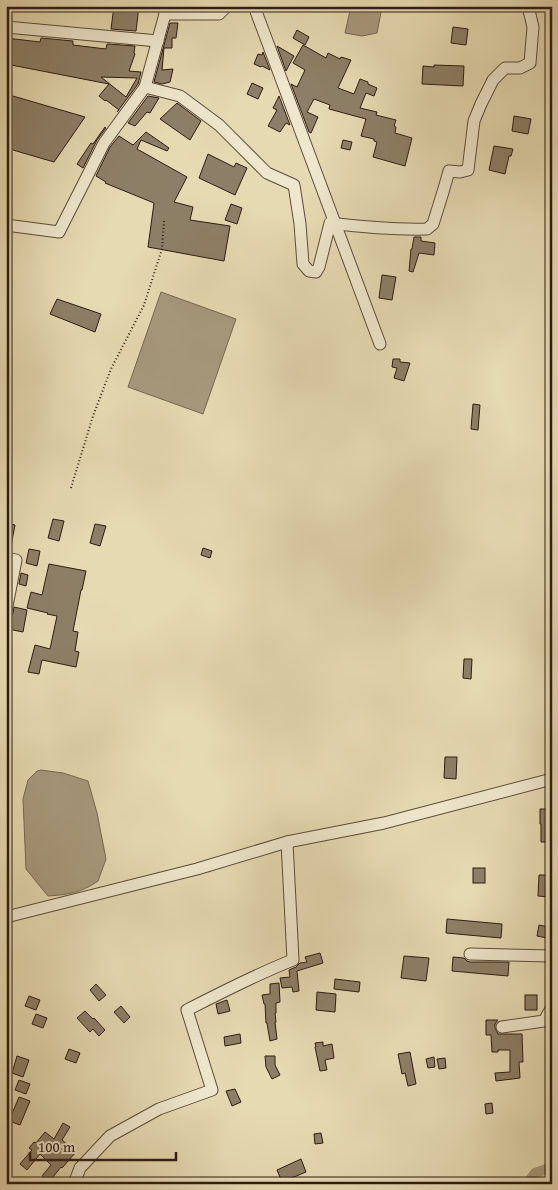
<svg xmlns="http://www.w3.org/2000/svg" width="558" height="1190" font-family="'Gentium Book Plus',serif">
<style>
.water{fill:#a7997d;stroke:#766753}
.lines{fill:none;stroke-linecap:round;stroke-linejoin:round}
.canal{stroke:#a7997d;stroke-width:10}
.building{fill:#8d7f67;stroke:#2d1c15;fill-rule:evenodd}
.street-casing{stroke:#5b4c3c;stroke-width:13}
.path{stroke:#2d1c15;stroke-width:2;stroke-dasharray:1 2.5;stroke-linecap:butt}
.street{stroke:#efe7cd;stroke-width:11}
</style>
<rect width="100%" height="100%" fill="#e6dab2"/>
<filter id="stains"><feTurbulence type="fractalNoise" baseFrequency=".004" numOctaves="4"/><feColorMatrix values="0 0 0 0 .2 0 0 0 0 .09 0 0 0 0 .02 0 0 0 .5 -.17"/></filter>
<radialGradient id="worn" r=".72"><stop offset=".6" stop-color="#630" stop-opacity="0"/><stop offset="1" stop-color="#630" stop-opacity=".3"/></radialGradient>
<!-- water -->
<g class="water">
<path d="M351,6H380L381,12L377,33L362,36L345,33Z"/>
<path d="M161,292L236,319L203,414L128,387Z"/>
<path d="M41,770L63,773L88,781L97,813L106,859L98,881C83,892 67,895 48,896L26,869L23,799L28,780L37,771Z"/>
</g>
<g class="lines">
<!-- canal -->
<path class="canal" d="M527,1184L535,1173L552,1167"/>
</g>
<!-- building -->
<g class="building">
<path d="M114,6H139L136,31L111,29Z"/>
<path d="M170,23H178L176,38H172V48H164L162,70L173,69L170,82L162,84L154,82Z"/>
<path d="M453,27L468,29L466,45L451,43Z"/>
<path d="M297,30L309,37L305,45L293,38Z"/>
<path d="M6,38L40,42L41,38L73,41V45L106,49L107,44L135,46L134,53L135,54L129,71L141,72L138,84L117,112L119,110L106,100L105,101L99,96L109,84L6,64ZM101,77L137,78L126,97Z"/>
<path d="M303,45L326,58L328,53L340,59L341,57L351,60L338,88L354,94L360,79L368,82V84L377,88L374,96L366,93L360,108L377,112L376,115L396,120L394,126L396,127L395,133L412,138L405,166L373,157L377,142L374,141V139L361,136L366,119L329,109L330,105L314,99L307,112L318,117L311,133L309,132L291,84L297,87L305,70L293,63Z"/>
<path d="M277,46L294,56L286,71Z"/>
<path d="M263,52L270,70L262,66L261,67L254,64L258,54L262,55Z"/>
<path d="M434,65L464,66L463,86L422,84L423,66L434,67Z"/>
<path d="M252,83L263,88L258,99L247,94Z"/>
<path d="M6,94L85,117L54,162L6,148Z"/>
<path d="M148,96L159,98L150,113L147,112L135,126L128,123Z"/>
<path d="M279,96L290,125L286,123L280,132L268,126L277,110L273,108Z"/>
<path d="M177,103L201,121L190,140L160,119Z"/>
<path d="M514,116L531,119L528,134L512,131Z"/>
<path d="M105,127L106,128L97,140L83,168L77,164L91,143L93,144Z"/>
<path d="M146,132L169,148L167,151L141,140L137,149L187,177L174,202L193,207L190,220L230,226L224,261L148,247L154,203L105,183L106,182L96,176L110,147L119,136L133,145Z"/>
<path d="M343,140L352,142L350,150L341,148Z"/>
<path d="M494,146L513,149L511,156H509L505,174L489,170Z"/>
<path d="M208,154L234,167L236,163L247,168L235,195L199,178Z"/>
<path d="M231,204L242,208L237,224L225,220Z"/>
<path d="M414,237H421V241L435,243L434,255L419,253L413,272L409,271L411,249H412Z"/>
<path d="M382,275L396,277L392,300L379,298Z"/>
<path d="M57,299L101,314L95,332L50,314Z"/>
<path d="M393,359H400V362L410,363L404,381L394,378L397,368L392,367Z"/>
<path d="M473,404L480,405L478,430L471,429Z"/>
<path d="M53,519L64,521L59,541L48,538Z"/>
<path d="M6,523L15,525L10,551L6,550Z"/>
<path d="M95,524L106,526L100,546L90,543Z"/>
<path d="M203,548L212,551L210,558L201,555Z"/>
<path d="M29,549L40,551L37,566L26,563Z"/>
<path d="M49,564L86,571L82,590H81L73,631L78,632L75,651L79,652L76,667L42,660L39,674L28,672L35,645L50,649L57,616L47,614L48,613L27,608L31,592L42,595Z"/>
<path d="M21,573L28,575L26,586L19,584Z"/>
<path d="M14,607L27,610L23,632L8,629L11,617L13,613Z"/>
<path d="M464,659H472L471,679L463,678Z"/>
<path d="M445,757H457L456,779L444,778Z"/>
<path d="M540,809H552V842H541V824H540Z"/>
<rect x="473" y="868" width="12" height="15"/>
<path d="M539,875H551L550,897L538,896Z"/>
<path d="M447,919L502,924L501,938L446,933Z"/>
<path d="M539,925L549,927L547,938L537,936Z"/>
<path d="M320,953L323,963L297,971L299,991L293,992L292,987L282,988L280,978L290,977L289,970L296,967L300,963L307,962L305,957Z"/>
<path d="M404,956L429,958L426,981L401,978Z"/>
<path d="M453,957L464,958L467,961L470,962H509L508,976L452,971Z"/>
<path d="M335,979L360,982L359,992L334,989Z"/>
<path d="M279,983L280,1002L276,1003V1013H275L276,1022H275L277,1039L270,1041L267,1023H266L265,1004H264L262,995L270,994V984Z"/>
<path d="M96,984L106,995L99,1001L90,990Z"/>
<path d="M317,992L336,994L335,1012L316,1010Z"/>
<rect x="525" y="995" width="12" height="15"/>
<path d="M29,996L40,1000L36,1010L25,1006Z"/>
<path d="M227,1000L230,1011L218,1014L216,1004Z"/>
<path d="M121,1006L130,1017L124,1023L114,1012Z"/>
<path d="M85,1011L93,1019L94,1018L105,1030L99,1036L93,1029L90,1032L77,1018Z"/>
<path d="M36,1014L47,1018L43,1028L32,1024Z"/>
<path d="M486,1020H498L495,1024V1028L498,1034H522L523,1062H519L520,1078L496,1081L495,1073L510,1072V1050H498V1052H492L491,1035H486Z"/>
<path d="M240,1034L241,1043L225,1046L224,1037Z"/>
<path d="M323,1042V1046L332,1044L334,1058L325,1060L327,1070L320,1071L315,1047H316L315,1043Z"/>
<path d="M69,1049L80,1053L76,1063L65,1059Z"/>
<path d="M410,1052L416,1084L408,1086L405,1073L402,1074L398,1054Z"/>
<path d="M17,1056L29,1060L23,1077L12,1073Z"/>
<path d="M265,1056H275V1065L280,1075L272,1079L266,1067Z"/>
<path d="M434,1057L435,1067L428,1068L426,1059Z"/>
<path d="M445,1058L446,1068L439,1069L437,1059Z"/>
<path d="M19,1080L30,1084L26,1094L15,1090Z"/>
<path d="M235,1089L241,1102L232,1106L226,1091Z"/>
<path d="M19,1097L30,1101L20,1125L9,1121Z"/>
<path d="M492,1103L493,1113L486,1114L485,1104Z"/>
<path d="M63,1123L70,1127L62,1140L76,1152L62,1168L61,1167L49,1182L42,1176L51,1165L40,1154L27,1170L20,1164L32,1150L29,1148L34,1142L36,1143L45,1132L54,1139Z"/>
<path d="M321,1133L323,1143L315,1144L314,1134Z"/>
<path d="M301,1159L306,1172L282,1182L277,1170Z"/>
</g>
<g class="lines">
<!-- street casing -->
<g class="street-casing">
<g id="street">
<path d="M254,6L380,344"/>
<path d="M165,14H219L227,6"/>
<path d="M6,27L158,41"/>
<path d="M145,87L180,96L219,125L267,173L294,185L300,224L303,264L309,271L316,272L319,267L330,223C363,227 394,230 427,229L433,224L443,192L449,171L460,172L468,170L474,121L481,104L493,80L505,68H520L530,63L533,27L528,6"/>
<path d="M6,225L59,232L104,143L145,87L165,14L164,6"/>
<path d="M6,558L16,560L6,611"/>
<path d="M6,917L197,869L287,842L384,823L552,779"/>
<path d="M470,954L552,956"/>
<path d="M502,1027L544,1021L552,1007"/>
<path d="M74,1184L80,1168L110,1136L159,1109L212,1090L187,1010C222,992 257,974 293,960L287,842"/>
</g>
</g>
<!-- path -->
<path class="path" d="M71,488L93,416L111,369L144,305L162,249L164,221"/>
<!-- street -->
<use href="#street" class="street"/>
</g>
<!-- margin -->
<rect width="558" height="1190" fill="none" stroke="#e6dab2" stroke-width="25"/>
<rect x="8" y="8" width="543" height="1175" fill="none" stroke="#2d1c15" stroke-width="2.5"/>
<rect x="12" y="12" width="533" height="1165" fill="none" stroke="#2d1c15"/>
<!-- scale -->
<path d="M30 1152v8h146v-8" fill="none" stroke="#2d1c15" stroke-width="2.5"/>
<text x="38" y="1152" font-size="15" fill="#2d1c15" stroke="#efe7cd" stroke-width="4" paint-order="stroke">100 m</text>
<rect width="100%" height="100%" filter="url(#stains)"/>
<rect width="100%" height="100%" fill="url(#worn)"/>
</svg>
